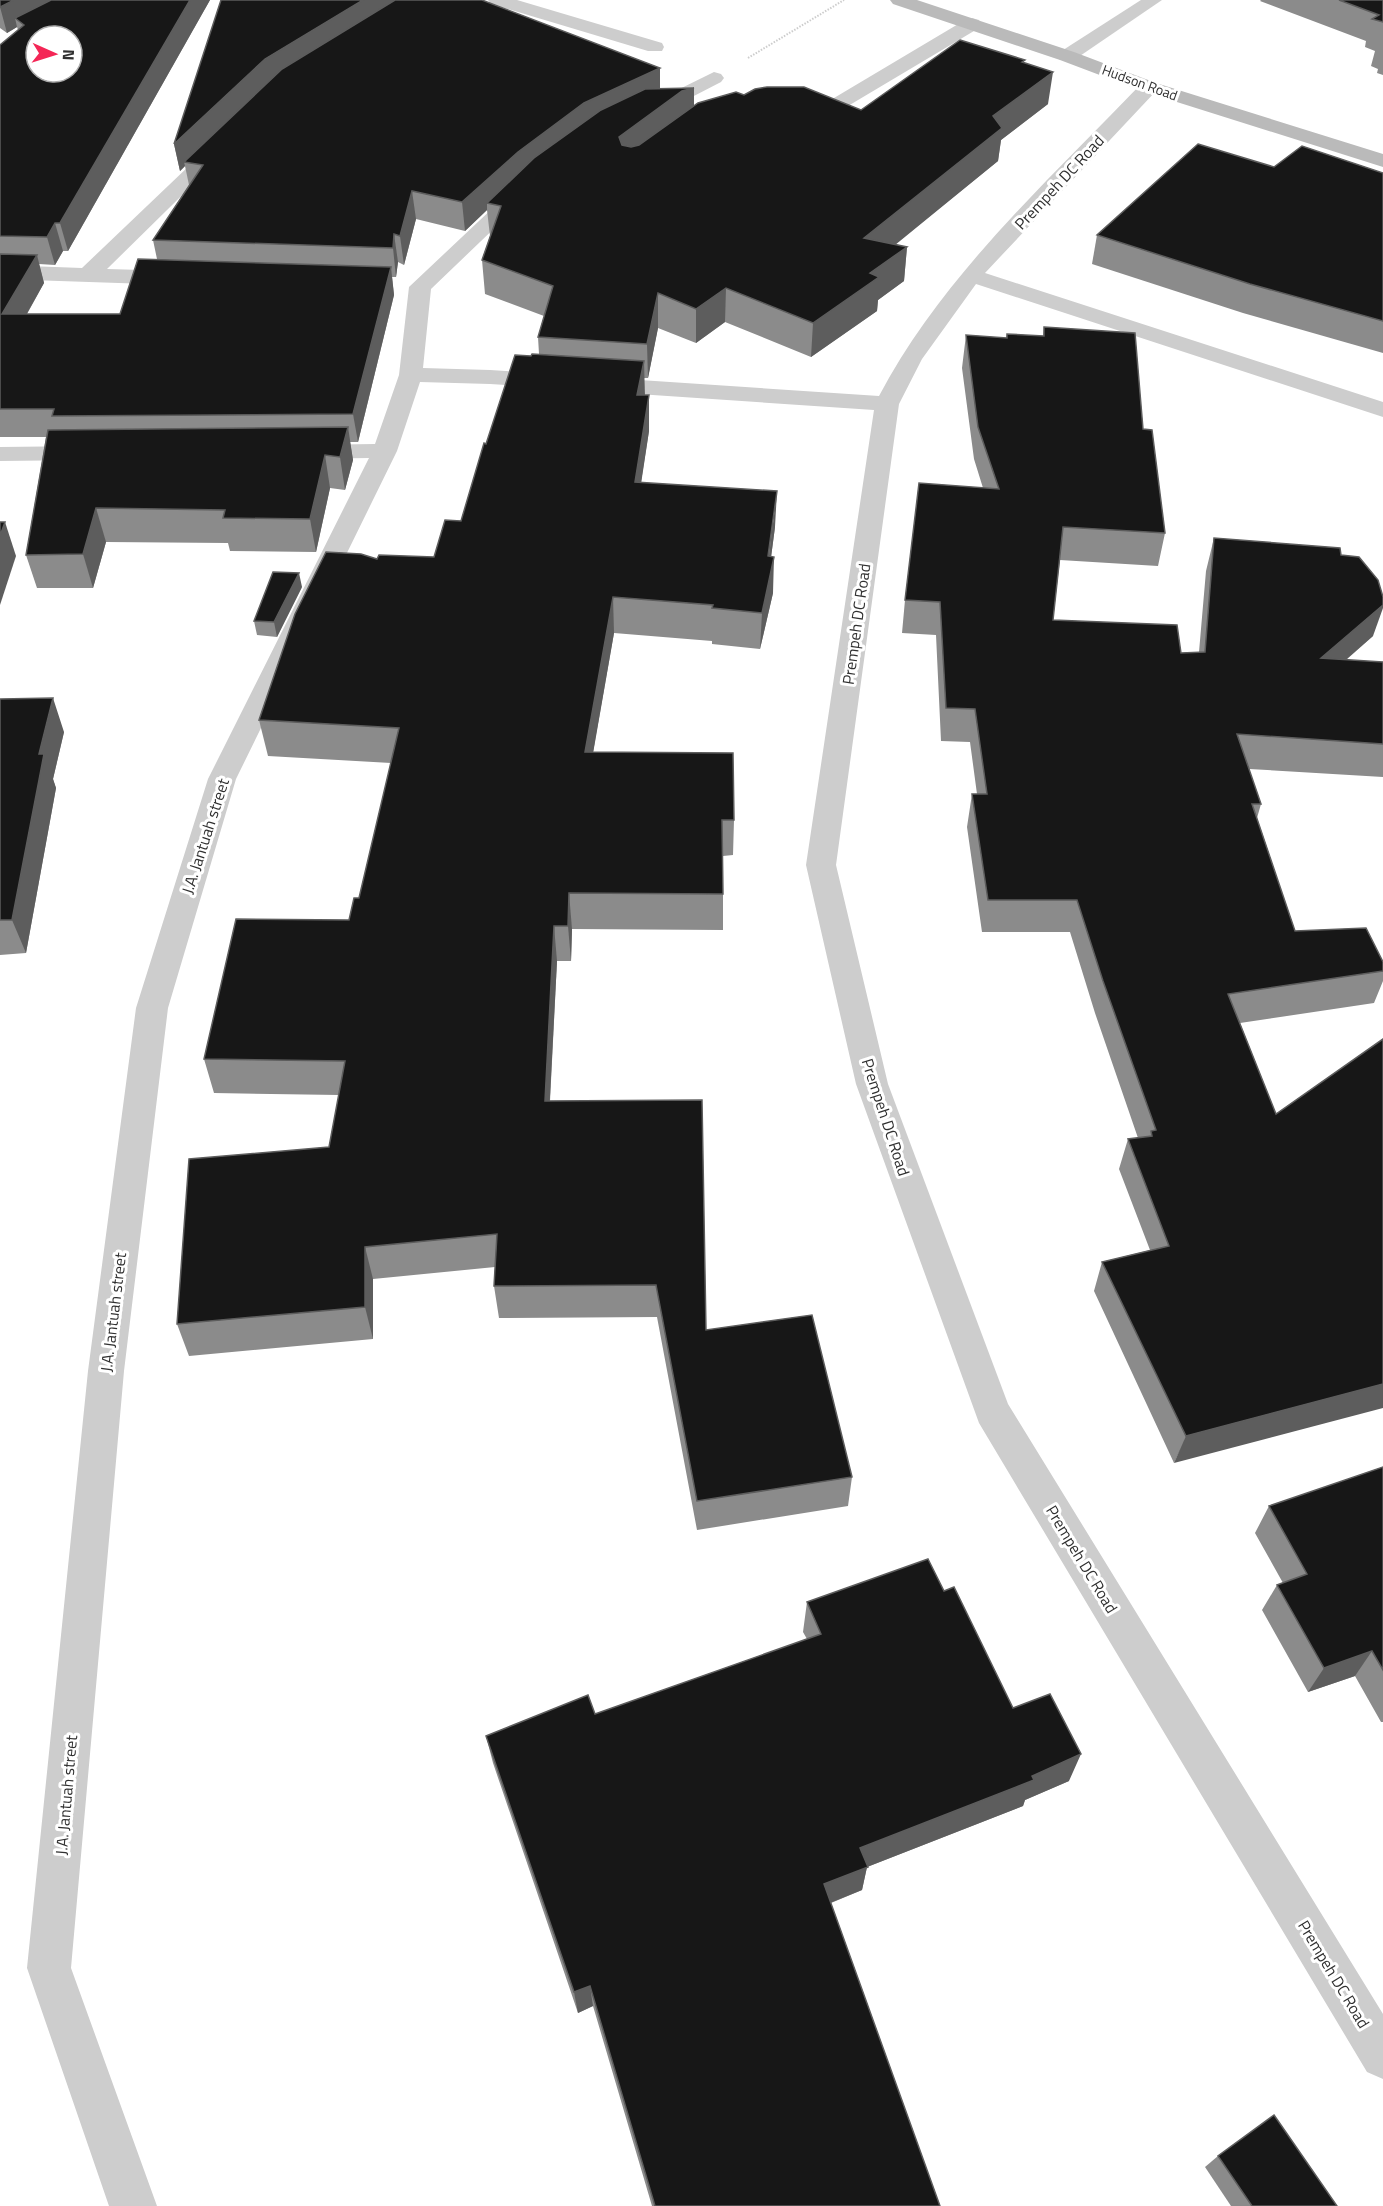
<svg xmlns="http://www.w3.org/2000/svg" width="1383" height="2206" font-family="'Titillium Web',sans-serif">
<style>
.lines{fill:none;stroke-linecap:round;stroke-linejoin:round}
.path{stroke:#cdcdcd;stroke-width:2;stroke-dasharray:1.5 1.5;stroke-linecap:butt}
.lane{fill:#cdcdcd;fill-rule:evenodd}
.street{fill:#cdcdcd;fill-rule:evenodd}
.secondary{fill:#bababa;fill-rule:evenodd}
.wall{fill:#8b8b8b}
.shaded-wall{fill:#5d5d5d}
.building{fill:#171717;stroke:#5d5d5d;stroke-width:1.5;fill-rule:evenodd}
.labels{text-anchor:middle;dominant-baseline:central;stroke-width:6;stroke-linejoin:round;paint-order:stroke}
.far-street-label{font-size:14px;fill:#303030;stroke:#fff}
.street-label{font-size:16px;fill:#303030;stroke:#fff}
</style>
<rect width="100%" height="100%" fill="#fff"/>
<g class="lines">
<!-- path -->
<path class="path" d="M748,58L844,0"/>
<!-- lane -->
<path class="lane" d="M972,18L979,20L981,24L979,28L848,106L797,118L790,116L787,112L790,108L834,98L965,20Z"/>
<!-- street -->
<g class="street">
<path d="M488,0H517L662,43L664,47L662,51H648L491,4Z"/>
<path d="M1141,0H1162L1074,60H1060L1057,56L1060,52Z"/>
<path d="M714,72L721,74L724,78L721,82L661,113H647L644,109L647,105Z"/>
<path d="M1149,81L1156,83L1159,87L1156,91L985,273L1383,402V417L976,284L922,359L899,404L836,865L888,1084L1008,1404L1383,2014V2079L1367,2072L979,1423L856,1084L806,865L874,410L490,384L420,382L397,451L236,779L168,1008L124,1371L71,1968L157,2206H109L27,1968L88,1371L136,1008L208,779L369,458L305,459L296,457L293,452L296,447L305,445L375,444L399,375L409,287L515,187L522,185L529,187L532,191L529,195L431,289L423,368L490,370L879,396C943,275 1048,181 1142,83Z"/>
<path d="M219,142L226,144L229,148L226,152L107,269L178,271L186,273L189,278L186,283L178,285L0,279V265L82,268L212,144Z"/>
<path d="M89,446L98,448L101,453L98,458L89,460L0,461V447Z"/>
</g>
<!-- secondary -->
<path class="secondary" d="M890,0H917L1074,52L1156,83L1383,154V167L1142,91L1060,60L893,4Z"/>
</g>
<!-- wall -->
<g class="wall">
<path d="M0,0H210L68,251H63L55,265L39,264L44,283L27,314H120L157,259L153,240L189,185L185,166L180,171L174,144L660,88H694V106L744,95L861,110L1025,63L1048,104L1001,140L998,161L895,244L907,247L904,281L878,300L877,311L811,357L725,322L696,343L658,328L648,378H644V395H649V431L641,482L775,527L771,557L773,593L760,649L712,644V641L614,633L593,752L734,820L733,855L723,856V930L572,929L571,961H557L550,1101L706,1330L852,1477L848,1506L697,1530L657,1317L499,1318L494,1286L495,1267L373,1279V1339L189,1356L177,1324L329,1147L339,1095L214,1093L204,1059L349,920L359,898L391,763L268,756L259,720L377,559L434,557L461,521L486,444L531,356L539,354L538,337L544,316L485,294L482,260L490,236L487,210L465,231L416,219L404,265L398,262L396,277H392L394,295L358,442H350L353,460L345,490L330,488L316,552L230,551L228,543L106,542L93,588H37L26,555L46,437H0V45L18,30L17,27L7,33L0,28Z"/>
<path d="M1261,0H1383V75L1377,73L1378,69L1371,66L1375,51L1365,47L1366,41L1260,1Z"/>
<path d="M1274,167L1367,168L1383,173V353L1243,313L1092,264L1097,235Z"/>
<path d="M1044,327L1143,429L1165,533L1158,566L1060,560L1053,620L1181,653L1199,652L1206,571L1214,538L1341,555L1373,636L1346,660L1383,662V777L1249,769L1261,804L1257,818L1295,931L1383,971V981L1374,1003L1240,1023L1276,1114L1383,1039L1174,1463L1094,1291L1102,1262L1150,1250L1119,1169L1128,1139L1138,1138L1095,1013L1070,932H982L967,827L972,794H977L970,742L941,741L936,635L902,633L905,600L983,488L974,459L962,368L966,335L1006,338L1007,334L1043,336Z"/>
<path d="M302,587L277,637L257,635L254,621Z"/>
<path d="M0,699L64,732L53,779L56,788L26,953L0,955Z"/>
<path d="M1383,1467V1722H1381L1355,1676L1308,1692L1262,1610L1277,1585L1283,1583L1255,1533L1269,1506Z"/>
<path d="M944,1591L1013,1708L1069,1781L1025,1800L1023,1806L867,1867L862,1890L831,1903L940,2206H652L593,2006L578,2013L493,1763L486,1736L595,1714L807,1639L803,1632L807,1602Z"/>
<path d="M1218,2156L1337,2206H1231L1205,2167Z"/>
</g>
<!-- shaded-wall -->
<g class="shaded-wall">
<path d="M14,0H70L15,18L17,27L7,33L0,7Z"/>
<path d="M190,0H210L68,251L60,223Z"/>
<path d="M363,0H408L184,162L185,166L180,171L174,144L265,59Z"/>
<path d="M660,68V95L487,203V210L465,231L462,202L518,152L584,103Z"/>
<path d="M1053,72L1048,104L1001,140L998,161L862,272L864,238L993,116Z"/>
<path d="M694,88V120L620,170L619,137L682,91Z"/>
<path d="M412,191L416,219L404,265L400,236Z"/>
<path d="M55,223L63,251L55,265L47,237Z"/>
<path d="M394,234L398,262L396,277L393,248Z"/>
<path d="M907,247L904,281L878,300L877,311L811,357L813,323L870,273Z"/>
<path d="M37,255L44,283L11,342L2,314Z"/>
<path d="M391,267L394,295L358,442L353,414Z"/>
<path d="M726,288L725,322L696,343V309Z"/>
<path d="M658,293V328L648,378L647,344Z"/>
<path d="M644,361L645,397L637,395Z"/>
<path d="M649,395V431L636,517L635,482Z"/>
<path d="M348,427L353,460L345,490L340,457Z"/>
<path d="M325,455L330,488L316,552L310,519Z"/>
<path d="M777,491L775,527L767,588L774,557L773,593L760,649L762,613Z"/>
<path d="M96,508L106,542L93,588L83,554Z"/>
<path d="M5,522L16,556L0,605V536Z"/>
<path d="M299,573L302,587L277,637L274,622Z"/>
<path d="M613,597L614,633L587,788L585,752Z"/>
<path d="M1383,605V608L1373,636L1310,691L1321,658Z"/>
<path d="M53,698L64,732L53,779L56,788L26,953L12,920L39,754Z"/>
<path d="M569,893L572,929L571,961L568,926Z"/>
<path d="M554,926L557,961L548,1135L545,1101Z"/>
<path d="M365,1247L373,1279V1339L365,1307Z"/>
<path d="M1383,1384V1408L1174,1463L1186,1436Z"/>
<path d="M1372,1651L1355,1676L1308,1692L1324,1668Z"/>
<path d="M1081,1754L1069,1781L1025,1800L1023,1806L867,1867L862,1890L820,1907L824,1884L860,1848Z"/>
<path d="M590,1986L593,2006L578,2013L574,1992Z"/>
</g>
<!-- building -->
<g class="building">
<path d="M0,0H14L0,7Z"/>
<path d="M51,0H190L60,223H55L47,237L0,236V45L24,25L15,18ZM36,36H72V72H36Z"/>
<path d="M221,0H363L265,59L174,144Z"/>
<path d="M395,0H482L660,68L584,103L518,152L462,202L412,191L400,236L394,234L393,248L153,240L203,165L184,162L282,69Z"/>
<path d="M1339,0H1383V22L1372,19L1379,15Z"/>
<path d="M960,40L1025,60L1022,62L1053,72L993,116L1002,128L864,238L907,247L870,273L879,277L813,323L726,288L696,309L658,293L647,344L538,337L553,286L482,260L501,206L487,203L534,158L601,110L645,89L694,88L682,91L619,137L622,145L631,147L639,145L698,103L736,92L744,95L755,89L767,87H804L861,110Z"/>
<path d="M1198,144L1274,167L1302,146L1383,173V321L1250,284L1097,235Z"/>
<path d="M0,254L37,255L2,314H120L138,259L391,267L353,414L52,416L54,409H0Z"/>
<path d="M1044,327L1135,333L1143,429L1152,430L1165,533L1063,527L1053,620L1177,625L1181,653L1205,652L1214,538L1340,548L1341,555L1359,557L1378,580L1383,597V605L1321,658L1383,662V744L1237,734L1261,804H1252L1295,931L1366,928L1383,962V971L1228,994L1276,1114L1383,1039V1384L1186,1436L1102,1262L1169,1246L1128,1139L1152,1136L1151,1131L1156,1130L1103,981L1077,900H988L972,794H987L975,709L946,708L940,602L905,600L919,483L999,489L978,427L966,335L1007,338V334L1044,336Z"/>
<path d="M532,354L644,361L637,395H649L635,482L777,491L768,556L774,557L762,613L712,608L713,605L613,597L585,752L733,753L734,820H722L723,894L569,893L568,926H554L545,1101L702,1100L706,1330L812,1315L852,1477L697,1501L656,1285L494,1286L497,1234L365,1247V1307L177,1324L189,1159L329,1147L345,1061L204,1059L236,919L349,920L354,898H359L399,728L259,720L295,614L326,552L361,554L377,559L379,555L434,557L445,520L461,521L484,443L486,444L515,355L531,356Z"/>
<path d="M348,427L340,457L325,455L310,519L223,518L225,510L96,508L83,554L26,555L48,430Z"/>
<path d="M0,522H5L0,536Z"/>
<path d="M273,572L299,573L274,622L254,621Z"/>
<path d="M53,698L39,754H44L12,920H0V699Z"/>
<path d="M1383,1467V1670L1372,1651L1324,1668L1277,1585L1307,1574L1269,1506Z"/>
<path d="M928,1559L944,1591L954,1587L1013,1708L1050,1694L1081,1754L1032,1776L1034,1780L860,1848L868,1867L824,1884L940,2206H655L590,1986L574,1992L486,1736L588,1695L595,1714L821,1634L807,1602Z"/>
<path d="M1274,2115L1337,2206H1252L1218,2156Z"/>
</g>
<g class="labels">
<!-- far-street labels -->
<g class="far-street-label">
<text transform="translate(1140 82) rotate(20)">Hudson Road</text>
</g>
<!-- street labels -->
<g class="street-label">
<text transform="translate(1059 182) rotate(-47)">Prempeh DC Road</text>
<text transform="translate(856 624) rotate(-82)">Prempeh DC Road</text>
<text transform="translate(205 836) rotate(-72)">J.A. Jantuah street</text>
<text transform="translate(886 1117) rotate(72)">Prempeh DC Road</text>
<text transform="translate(113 1312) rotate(-83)">J.A. Jantuah street</text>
<text transform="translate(1082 1559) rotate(59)">Prempeh DC Road</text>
<text transform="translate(66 1795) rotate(-85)">J.A. Jantuah street</text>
<text transform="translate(1334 1974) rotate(59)">Prempeh DC Road</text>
</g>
</g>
<!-- north arrow -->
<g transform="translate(54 54) rotate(93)"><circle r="28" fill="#ffffff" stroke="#acacac" stroke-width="1.5"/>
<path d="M0-4.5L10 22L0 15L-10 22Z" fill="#f42656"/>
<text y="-9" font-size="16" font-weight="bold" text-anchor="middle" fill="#303030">N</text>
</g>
</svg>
